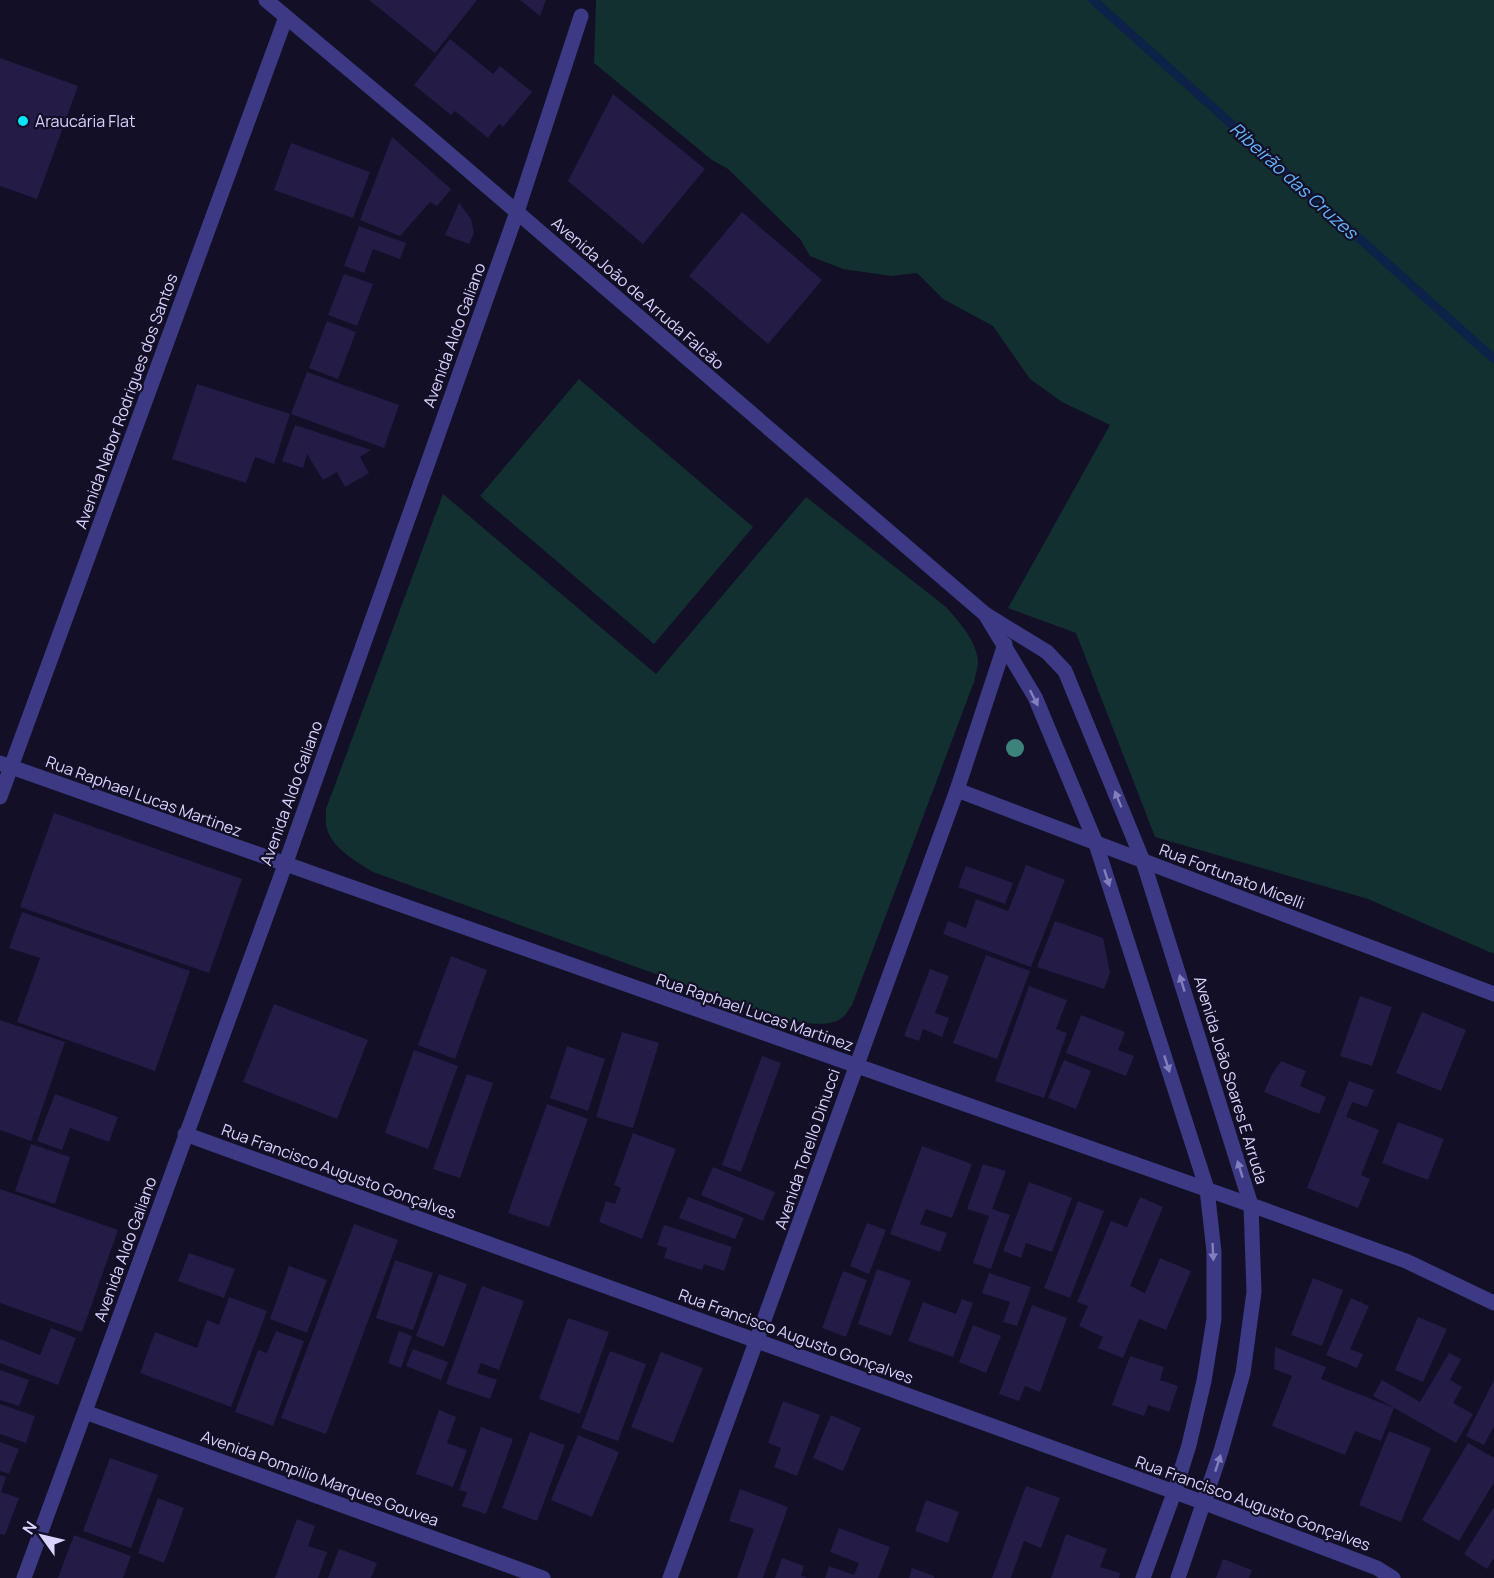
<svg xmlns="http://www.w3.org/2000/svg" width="1494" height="1578" font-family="Manrope,sans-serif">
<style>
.green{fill:#12302f}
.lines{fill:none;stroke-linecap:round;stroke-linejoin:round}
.stream{stroke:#0c2248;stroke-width:9}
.building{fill:#241b47}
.minor{stroke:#3d3a85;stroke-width:15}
.tree{fill:#3d827b}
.oneway{fill:#837fbc}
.poi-dot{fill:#00e5ff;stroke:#130f26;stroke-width:2}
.labels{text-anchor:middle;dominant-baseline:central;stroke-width:4.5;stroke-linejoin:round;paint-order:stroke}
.poi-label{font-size:16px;fill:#d9d4ff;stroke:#130f26;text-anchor:start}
.street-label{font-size:16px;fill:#d9d4ff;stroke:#130f26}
.water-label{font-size:18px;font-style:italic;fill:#62b6ff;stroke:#130f26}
</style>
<rect width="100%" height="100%" fill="#130f26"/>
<!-- green -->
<g class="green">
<path d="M596,0H1494V954L1368,899L1155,837L1076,633L1008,608L1110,425L1062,402L1030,379L993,326L943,299L917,273L891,276L843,269L810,256L800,239L728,169L712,160L594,63Z"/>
<path d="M579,379L753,527L654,644L480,496Z"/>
<path d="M443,494L656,674L806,497L946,607C959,622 977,641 978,662C978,668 975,676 974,682L852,1005C849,1008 847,1014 843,1017C830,1029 797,1022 781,1019L373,872C357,862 333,849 327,829C325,823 326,815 326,809Z"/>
</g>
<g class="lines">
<!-- stream -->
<path class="stream" d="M1093,0L1494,359"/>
</g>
<!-- building -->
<g class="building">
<path d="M369,0H477L435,53Z"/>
<path d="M520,0H546L540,16Z"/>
<path d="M450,39L493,74L500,66L532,92L503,127L499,124L488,138L455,111L451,115L414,85Z"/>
<path d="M0,58L78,86L37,199L0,186Z"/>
<path d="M613,94L705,169L643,244L568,181Z"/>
<path d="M392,137L451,189L437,206L430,202L400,236L360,220Z"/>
<path d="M291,143L370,172L353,218L274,190Z"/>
<path d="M459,203L471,219L474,233L469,244L445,235Z"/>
<path d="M742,212L822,280L768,344L689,276Z"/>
<path d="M359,226L406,243L400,259L373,249L364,273L344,266Z"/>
<path d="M344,274L373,284L357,326L328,315Z"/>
<path d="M327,321L356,332L338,379L309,368Z"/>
<path d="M307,372L399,405L384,448L291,414Z"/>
<path d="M197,384L290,414L274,464L255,457L246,483L172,459Z"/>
<path d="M295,425L371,450L360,457L369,473L345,487L337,472L323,480L307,454L303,468L282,461Z"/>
<path d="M54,813L242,879L209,973L20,907Z"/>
<path d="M1026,865L1065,880L1031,967L943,934L948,921L966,928L976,899L1008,911Z"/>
<path d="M966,866L1013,883L1005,904L958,887Z"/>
<path d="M22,912L190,971L155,1071L17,1022L40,958L9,948Z"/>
<path d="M1055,921L1103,938L1110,973L1104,989L1037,967Z"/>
<path d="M986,955L1030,971L997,1059L953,1043Z"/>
<path d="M451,956L487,970L455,1059L418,1045Z"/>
<path d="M930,969L949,976L935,1013L949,1018L942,1037L923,1029L919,1041L904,1036Z"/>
<path d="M1029,986L1067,1000L1056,1029L1067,1033L1044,1098L995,1081Z"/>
<path d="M1360,996L1392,1007L1372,1066L1340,1056Z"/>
<path d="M274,1004L368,1040L337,1119L243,1082Z"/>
<path d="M1422,1012L1466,1030L1441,1091L1396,1073Z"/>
<path d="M1081,1015L1125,1032L1118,1050L1134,1056L1126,1076L1066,1053Z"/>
<path d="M0,1020L65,1042L31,1141L0,1130Z"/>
<path d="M622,1032L659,1043L633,1128L596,1117Z"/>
<path d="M567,1046L605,1059L588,1111L550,1098Z"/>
<path d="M414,1050L458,1066L428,1149L385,1133Z"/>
<path d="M762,1056L781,1063L741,1172L722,1165Z"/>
<path d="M1064,1060L1091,1071L1076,1109L1048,1098Z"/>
<path d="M1281,1061L1306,1071L1300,1086L1326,1097L1319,1114L1264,1092L1272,1074Z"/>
<path d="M467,1074L493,1083L460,1178L433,1169Z"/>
<path d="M1349,1081L1374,1090L1367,1107L1352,1102L1346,1117L1379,1130L1361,1175L1370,1179L1358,1208L1307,1188Z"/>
<path d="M55,1094L118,1117L109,1142L70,1128L62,1150L37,1141Z"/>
<path d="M547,1104L588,1119L549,1227L508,1213Z"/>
<path d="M1398,1122L1444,1139L1428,1180L1382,1163Z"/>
<path d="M633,1133L676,1149L642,1239L599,1222L606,1201L615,1204L621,1188L614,1185Z"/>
<path d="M31,1144L70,1157L55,1204L15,1191Z"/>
<path d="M922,1146L972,1164L952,1218L926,1209L920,1224L947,1233L940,1252L890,1234Z"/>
<path d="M983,1164L1006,1171L992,1209L1010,1215L991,1269L973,1263L989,1216L967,1209Z"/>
<path d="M713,1167L775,1192L763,1221L701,1195Z"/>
<path d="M1029,1182L1072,1198L1052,1252L1026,1243L1021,1258L1003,1251Z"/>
<path d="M0,1189L118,1230L82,1332L0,1303Z"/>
<path d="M688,1197L744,1218L735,1239L679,1218Z"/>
<path d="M1140,1197L1163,1207L1130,1286L1145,1293L1160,1258L1191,1271L1166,1330L1139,1319L1123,1358L1098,1348L1103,1337L1079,1326L1088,1306L1077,1302L1111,1221L1127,1227Z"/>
<path d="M1078,1201L1104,1211L1070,1298L1044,1288Z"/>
<path d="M867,1223L886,1230L869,1274L850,1266Z"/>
<path d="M354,1224L398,1240L326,1434L281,1418Z"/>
<path d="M664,1225L732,1247L724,1271L704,1264L702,1270L664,1258L667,1248L657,1245Z"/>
<path d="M189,1253L235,1269L224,1298L178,1281Z"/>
<path d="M395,1260L433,1273L413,1330L376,1318Z"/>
<path d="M289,1266L327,1280L307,1333L270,1319Z"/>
<path d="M877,1269L911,1281L891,1336L858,1324Z"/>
<path d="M843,1271L867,1280L846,1337L822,1328Z"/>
<path d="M989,1273L1031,1287L1017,1326L1003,1322L1010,1302L982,1293Z"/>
<path d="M439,1274L467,1284L444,1347L416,1336Z"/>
<path d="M1313,1278L1343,1290L1322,1346L1291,1335Z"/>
<path d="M482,1286L524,1301L499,1370L481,1363L477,1373L497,1380L490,1399L446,1384Z"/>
<path d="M229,1297L267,1311L231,1407L140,1373L155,1332L197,1348L207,1320L219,1325Z"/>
<path d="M1351,1298L1369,1306L1350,1349L1363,1354L1357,1368L1326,1355Z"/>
<path d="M962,1299L973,1303L953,1357L908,1341L923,1302L956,1314Z"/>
<path d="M1032,1305L1067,1318L1040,1392L1025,1386L1019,1401L999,1394Z"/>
<path d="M1418,1317L1447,1329L1423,1382L1395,1370Z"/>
<path d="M568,1318L609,1332L580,1414L539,1399Z"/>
<path d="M973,1325L1001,1336L986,1373L959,1362Z"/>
<path d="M51,1328L76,1338L58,1385L0,1363V1339L40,1355Z"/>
<path d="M276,1331L304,1341L273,1426L235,1412L258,1350L267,1353Z"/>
<path d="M399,1331L412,1336L401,1368L388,1363Z"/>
<path d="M1275,1347L1326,1367L1321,1379L1394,1408L1381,1441L1355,1431L1345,1455L1272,1426L1292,1376L1274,1369Z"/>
<path d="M413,1349L448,1362L441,1380L406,1366Z"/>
<path d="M610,1351L646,1364L618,1441L581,1428Z"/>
<path d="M661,1352L703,1368L673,1443L631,1427Z"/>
<path d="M1449,1353L1461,1359L1450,1380L1462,1387L1453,1403L1473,1414L1456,1443L1373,1396L1382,1380L1420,1402Z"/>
<path d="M1130,1356L1164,1367L1160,1380L1178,1386L1169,1412L1148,1405L1144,1416L1112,1405Z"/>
<path d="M0,1370L29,1380L19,1406L0,1400Z"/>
<path d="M1494,1380V1426L1484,1445L1466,1436Z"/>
<path d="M783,1401L820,1415L797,1476L774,1467L781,1448L768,1443Z"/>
<path d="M0,1404L35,1416L26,1443L0,1434Z"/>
<path d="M439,1410L456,1417L447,1443L467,1450L453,1487L416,1474Z"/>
<path d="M831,1415L861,1428L843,1471L813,1458Z"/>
<path d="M481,1427L513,1439L486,1514L462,1506L467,1492L459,1490Z"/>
<path d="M1389,1431L1431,1448L1401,1522L1359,1505Z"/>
<path d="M530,1432L565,1445L537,1521L502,1508Z"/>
<path d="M578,1435L619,1452L592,1517L551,1500Z"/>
<path d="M0,1442L19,1449L9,1474L0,1471Z"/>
<path d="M1468,1443L1494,1458V1482L1459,1541L1422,1520Z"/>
<path d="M110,1458L158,1475L131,1548L83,1531Z"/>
<path d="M0,1475L6,1477L1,1492L19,1498L5,1535L0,1534Z"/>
<path d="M1026,1486L1060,1498L1041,1548L1024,1541L1011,1578H992Z"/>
<path d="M740,1489L788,1507L763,1578H737L754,1529L729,1521Z"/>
<path d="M158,1498L184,1508L164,1563L138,1553Z"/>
<path d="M926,1500L959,1512L948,1543L915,1531Z"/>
<path d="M1494,1507V1558L1487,1569L1464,1554Z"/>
<path d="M297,1519L315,1526L308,1546L327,1552L318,1578H275Z"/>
<path d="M839,1528L890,1547L878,1578H825L829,1566L854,1575L859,1563L830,1552Z"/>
<path d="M1066,1534L1107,1549L1100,1567L1120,1573L1119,1578H1051Z"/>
<path d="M74,1535L131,1556L123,1578H58Z"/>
<path d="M339,1549L377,1563L371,1578H328Z"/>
<path d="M782,1558L804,1566L801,1575L807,1578H775Z"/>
<path d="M1223,1559L1252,1570L1249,1578H1216Z"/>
<path d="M912,1568L934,1576V1578H909Z"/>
</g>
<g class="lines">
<!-- minor -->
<g class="minor">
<path d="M266,0L426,134L985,614L1047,652L1065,671L1143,861L1251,1205L1254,1292L1243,1373L1221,1451L1178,1578"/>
<path d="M985,614L1035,697L1095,841L1207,1189L1214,1252V1319L1204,1381L1189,1445L1174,1493L1143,1578"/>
<path d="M0,763L1251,1205L1406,1261L1494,1303"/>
<path d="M957,790L1494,994"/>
<path d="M0,797L286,17"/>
<path d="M185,1134L1205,1503L1377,1568L1393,1578"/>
<path d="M85,1412L543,1578"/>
<path d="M24,1578L285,865L517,212L581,16"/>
<path d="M670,1578L957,790L1005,644"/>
</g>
</g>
<!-- trees -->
<circle class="tree" cx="1015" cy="748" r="9"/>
<!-- one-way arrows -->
<defs><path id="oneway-solid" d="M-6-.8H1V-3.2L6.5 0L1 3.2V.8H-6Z" transform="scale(1.5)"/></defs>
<g class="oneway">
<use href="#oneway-solid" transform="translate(1034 698) rotate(63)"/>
<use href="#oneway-solid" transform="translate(1118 799) rotate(-112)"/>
<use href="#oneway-solid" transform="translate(1107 878) rotate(72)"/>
<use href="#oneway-solid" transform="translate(1182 983) rotate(-107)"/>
<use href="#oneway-solid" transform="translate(1167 1064) rotate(72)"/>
<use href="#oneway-solid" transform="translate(1240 1169) rotate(-107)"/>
<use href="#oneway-solid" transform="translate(1213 1252) rotate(87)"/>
<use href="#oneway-solid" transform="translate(1218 1463) rotate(-72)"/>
</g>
<!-- markers -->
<circle class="poi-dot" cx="23" cy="121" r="6"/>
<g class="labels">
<!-- poi labels -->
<g class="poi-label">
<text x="35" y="121">Araucária Flat</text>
</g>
<!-- street labels -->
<g class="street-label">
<text transform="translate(638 293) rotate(41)">Avenida João de Arruda Falcão</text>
<text transform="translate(454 335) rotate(-70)">Avenida Aldo Galiano</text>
<text transform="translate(126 401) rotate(-70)">Avenida Nabor Rodrigues dos Santos</text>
<text transform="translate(291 793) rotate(-70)">Avenida Aldo Galiano</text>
<text transform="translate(144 796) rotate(20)">Rua Raphael Lucas Martinez</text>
<text transform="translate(1232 876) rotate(21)">Rua Fortunato Micelli</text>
<text transform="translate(755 1012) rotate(19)">Rua Raphael Lucas Martinez</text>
<text transform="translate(1231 1080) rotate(73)">Avenida João Soares E Arruda</text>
<text transform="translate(807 1149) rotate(-71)">Avenida Torello Dinucci</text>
<text transform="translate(339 1171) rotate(20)">Rua Francisco Augusto Gonçalves</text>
<text transform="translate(125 1249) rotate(-70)">Avenida Aldo Galiano</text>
<text transform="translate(796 1336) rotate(20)">Rua Francisco Augusto Gonçalves</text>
<text transform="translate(320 1478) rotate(20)">Avenida Pompilio Marques Gouvea</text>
<text transform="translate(1253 1503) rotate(20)">Rua Francisco Augusto Gonçalves</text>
</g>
<!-- water labels -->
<g class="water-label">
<text transform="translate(1294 180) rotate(42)">Ribeirão das Cruzes</text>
</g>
</g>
<!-- north arrow -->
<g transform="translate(42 1536) rotate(304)" stroke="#130f26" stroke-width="4.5" paint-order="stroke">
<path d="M0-4.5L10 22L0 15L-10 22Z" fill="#d9d4ff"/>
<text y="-9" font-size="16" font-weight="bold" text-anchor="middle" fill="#d9d4ff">N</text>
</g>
</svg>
